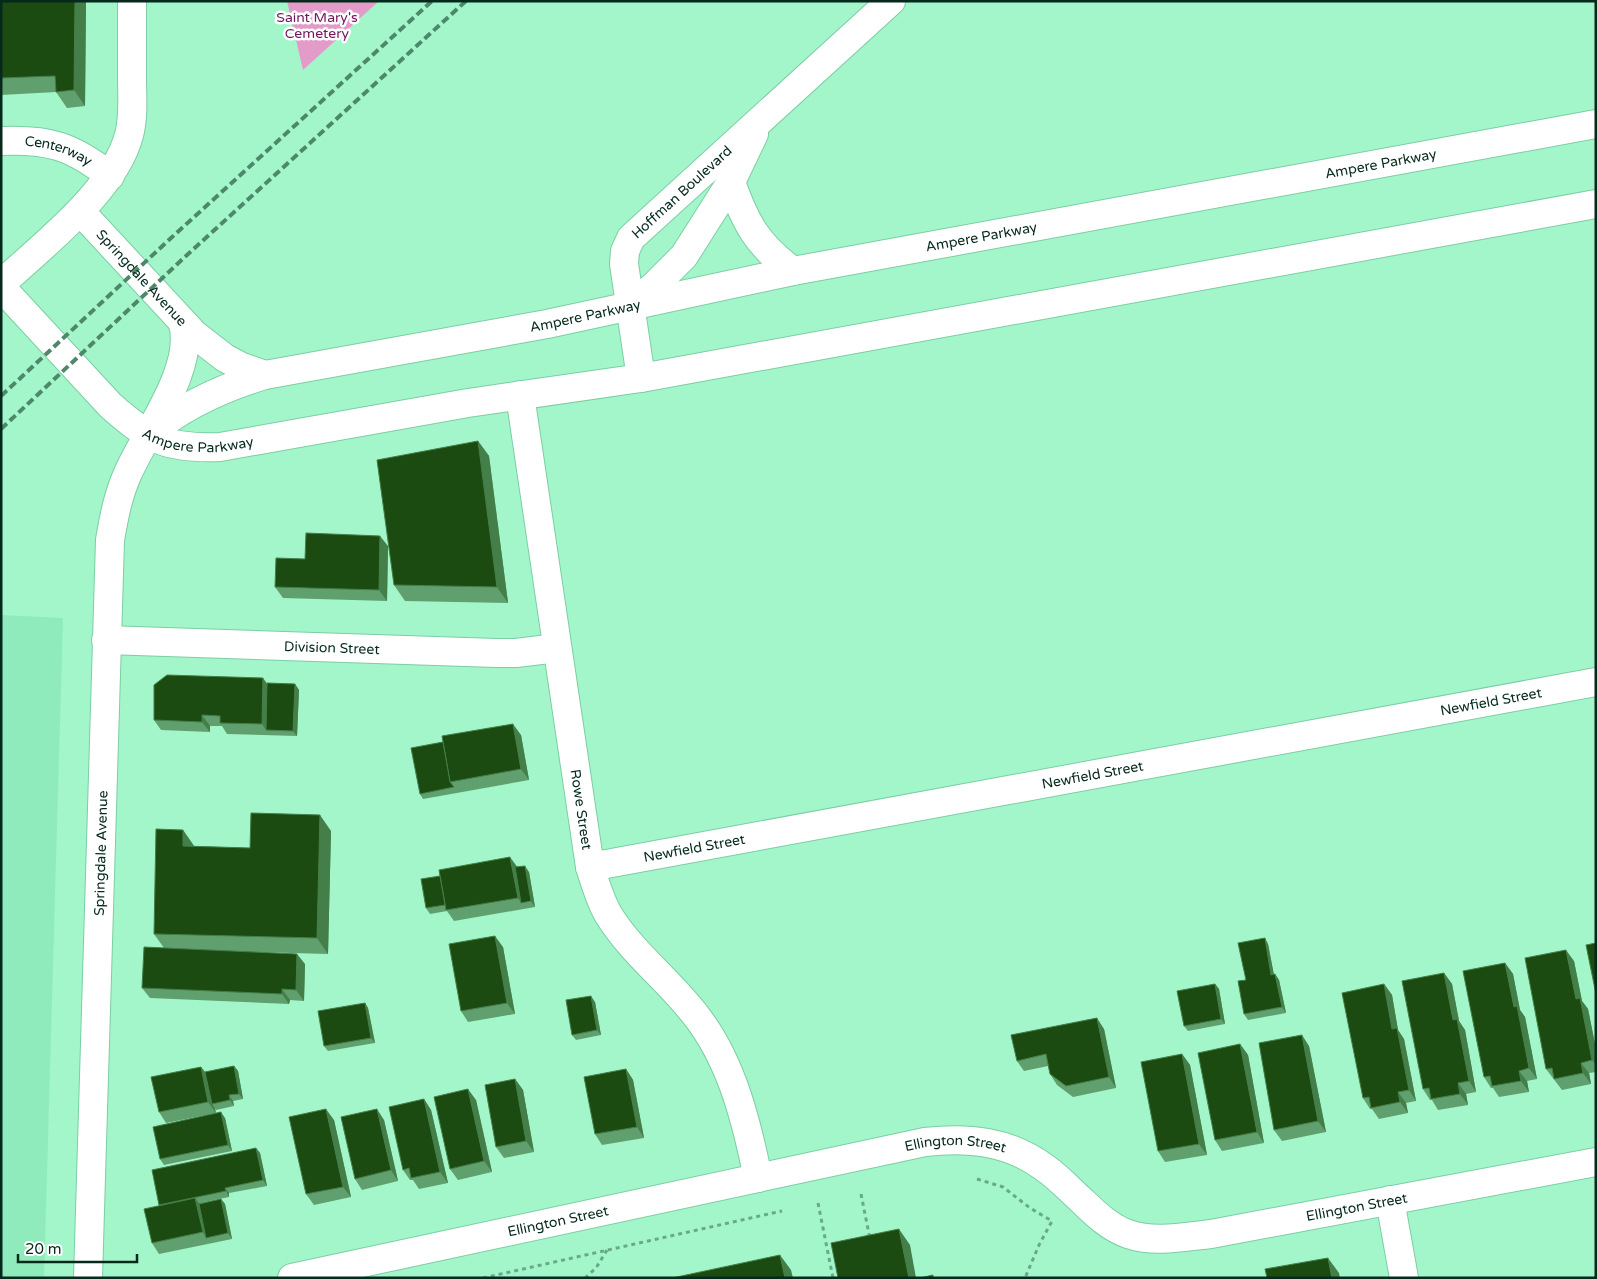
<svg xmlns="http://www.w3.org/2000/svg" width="1597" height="1279" font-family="'Varela Round',sans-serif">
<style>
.built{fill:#90ebbc}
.green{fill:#e39bca}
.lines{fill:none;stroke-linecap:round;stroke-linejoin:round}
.minor-casing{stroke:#7ccea3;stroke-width:30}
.path{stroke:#68a988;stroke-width:3;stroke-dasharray:4 4;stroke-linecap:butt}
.minor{stroke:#fff;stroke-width:28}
.rail{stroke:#4e886b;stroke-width:4;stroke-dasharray:8 4;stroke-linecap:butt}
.wall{fill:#60a06e}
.shaded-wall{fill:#447e49}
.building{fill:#1c4b12;stroke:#447e49}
.labels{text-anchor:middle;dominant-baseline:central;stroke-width:5;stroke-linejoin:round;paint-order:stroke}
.park-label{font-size:14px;fill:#73155c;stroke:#fff}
.street-label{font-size:14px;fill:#05291a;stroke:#fff}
</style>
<rect width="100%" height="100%" fill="#a3f6ca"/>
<!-- built -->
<path class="built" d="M1,615L63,618L44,1278H1Z"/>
<!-- green -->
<path class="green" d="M287,1H379L303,70Z"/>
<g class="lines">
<!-- minor casing -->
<g class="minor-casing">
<g id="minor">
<path id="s1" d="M1,141C49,139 72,146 110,176"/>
<path d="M731,182C745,222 757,245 793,271"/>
<path id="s2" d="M80,211L194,334L225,358L242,367L265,375"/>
<path d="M1,284C42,246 115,190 129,135C134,117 132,96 132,78C132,52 132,27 132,1"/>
<path id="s3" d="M1,287L110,405C149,440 167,449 220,447L468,403L641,378L1596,204"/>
<path d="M632,304L653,287L684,256L731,182L754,134"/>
<path id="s4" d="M641,378L624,264L625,251L631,238L891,1"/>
<path id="s5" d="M520,395L590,867C595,883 600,900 608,914C633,955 673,983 700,1021C733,1066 747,1124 758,1178"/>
<path id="s6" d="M148,435C182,406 222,388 265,375L547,324L793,271L1596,124"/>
<path id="s7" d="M106,640L496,653H516L557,648"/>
<path id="s8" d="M590,867L1596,682"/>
<path d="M1390,1200L1404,1278"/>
<path id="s9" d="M88,1278L110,540C114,517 118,495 128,473C146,432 195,369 183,324"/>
<path id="s10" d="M292,1278L925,1142C968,1137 1009,1141 1045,1168C1057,1176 1068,1188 1079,1198C1094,1212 1108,1227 1128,1234C1154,1243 1183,1237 1211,1234L1596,1162"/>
</g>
</g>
<!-- path -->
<g class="path">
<path d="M977,1179L1003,1187L1030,1208L1052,1221L1039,1245L1025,1278"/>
<path d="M861,1194L870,1239"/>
<path d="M818,1203L833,1278"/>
<path d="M483,1278L782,1211"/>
<path d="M585,1278L596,1268L607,1250"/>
</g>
<!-- minor -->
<use href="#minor" class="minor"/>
<!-- rail -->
<g class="rail">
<path d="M1,396L171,238L432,1"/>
<path d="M1,429L187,255L466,1"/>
</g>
</g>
<!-- wall -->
<g class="wall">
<path d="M1,1H86L85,106L67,108L56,92L1,95Z"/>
<path d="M478,441L489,456L508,603L405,601L394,585Z"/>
<path d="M388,546L387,601L283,598L275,587L305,559Z"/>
<path d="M267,683L295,684L299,690L297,736L227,734L222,726H210V732L161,730L154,720Z"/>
<path d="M521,735L529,780L423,799L420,794Z"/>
<path d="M183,830L194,846L250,848L331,831L328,954L257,952L305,964L304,1001L290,1000L289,1004L150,998L142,988L164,948L154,934Z"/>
<path d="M517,867L529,872L535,907L454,921L447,911L430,914L426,908Z"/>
<path d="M1268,944L1274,975L1275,974L1279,980L1286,1013L1248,1020L1244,1014L1246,980Z"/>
<path d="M503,947L515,1014L468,1022L461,1011Z"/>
<path d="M1574,961L1582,1001L1588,1009L1596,1049V1072L1589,1073L1591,1084L1562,1090L1546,1069Z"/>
<path d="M1505,963L1513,974L1520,1010L1525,1017L1537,1079L1527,1081L1529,1092L1499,1097L1493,1088H1491L1484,1077Z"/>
<path d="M1444,973L1452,984L1459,1021L1465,1030L1476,1092L1466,1094L1468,1105L1438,1110L1432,1100H1430L1423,1089Z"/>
<path d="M1215,984L1219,989L1225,1024L1188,1031L1184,1026Z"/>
<path d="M1384,984L1392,995L1398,1030L1404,1039L1416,1101L1406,1103L1408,1113L1379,1119L1372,1109H1370L1363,1098Z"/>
<path d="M595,1002L601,1035L576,1040L572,1035Z"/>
<path d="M365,1003L368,1008L375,1043L328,1051L324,1046Z"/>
<path d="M1104,1029L1116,1088L1073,1097L1057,1085L1050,1074L1048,1066L1024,1071L1017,1061Z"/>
<path d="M1240,1044L1248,1055L1264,1143L1222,1151L1215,1140Z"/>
<path d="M1309,1046L1326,1132L1282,1141L1274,1130Z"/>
<path d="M1182,1054L1190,1065L1207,1155L1165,1162L1158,1151Z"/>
<path d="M234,1066L238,1071L243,1099L233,1101L234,1106L216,1110L215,1109L216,1113L166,1123L159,1112L201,1067L205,1072Z"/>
<path d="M626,1069L633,1080L644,1138L602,1145L595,1134Z"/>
<path d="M515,1079L523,1090L534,1152L504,1158L496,1147Z"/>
<path d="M424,1099L431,1110L448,1183L419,1189L413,1180H410L403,1170Z"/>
<path d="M476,1100L492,1172L458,1180L450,1169Z"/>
<path d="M225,1118L232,1151L164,1165L160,1159Z"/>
<path d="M334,1120L351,1197L314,1205L306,1194Z"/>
<path d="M384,1120L398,1181L362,1190L355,1179Z"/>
<path d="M256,1148L260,1153L267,1186L229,1193V1197L199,1203L221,1199L225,1204L232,1239L159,1254L152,1243L160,1206L159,1205Z"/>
</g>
<!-- shaded-wall -->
<g class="shaded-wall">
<path d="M75,1H86L85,106L74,90Z"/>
<path d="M478,441L489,456L508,603L497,587Z"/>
<path d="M380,536L388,546L387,601L379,590Z"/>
<path d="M263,678L271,689L266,730L262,724Z"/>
<path d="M295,684L299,690L297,736L293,731Z"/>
<path d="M202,715L210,726V732L202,722Z"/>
<path d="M513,724L521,735L529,780L521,769Z"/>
<path d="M320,815L331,831L328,954L317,938Z"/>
<path d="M183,830L194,846H183Z"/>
<path d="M510,857L518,868L521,903L518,898Z"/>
<path d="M525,866L529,872L535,907L531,901Z"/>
<path d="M495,936L503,947L515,1014L507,1003Z"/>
<path d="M1265,938L1268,944L1275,981L1271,975Z"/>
<path d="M1566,950L1574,961L1582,1001L1588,1009L1596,1049V1065L1592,1060L1576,999Z"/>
<path d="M297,954L305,964L304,1001L296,990Z"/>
<path d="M1505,963L1513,974L1520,1010L1525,1017L1537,1079L1529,1068L1514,1007Z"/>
<path d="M1444,973L1452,984L1459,1021L1465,1030L1476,1092L1469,1081L1453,1020Z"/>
<path d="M1275,974L1279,980L1286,1013L1282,1007Z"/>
<path d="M1215,984L1219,989L1225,1024L1221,1019Z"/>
<path d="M1384,984L1392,995L1398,1030L1404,1039L1416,1101L1409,1090L1392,1029Z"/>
<path d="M282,989L290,1000L289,1004L282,994Z"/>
<path d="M591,996L595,1002L601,1035L597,1030Z"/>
<path d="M365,1003L368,1008L375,1043L371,1038Z"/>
<path d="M1097,1018L1104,1029L1116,1088L1109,1077Z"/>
<path d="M1302,1035L1309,1046L1326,1132L1318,1121Z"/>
<path d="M1240,1044L1248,1055L1264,1143L1257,1132Z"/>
<path d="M1182,1054L1190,1065L1207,1155L1199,1144Z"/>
<path d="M1581,1063L1589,1073L1591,1084L1583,1073Z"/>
<path d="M234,1066L238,1071L243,1099L239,1094Z"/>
<path d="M201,1067L209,1077L212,1104L215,1109L216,1113L208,1102Z"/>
<path d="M626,1069L633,1080L644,1138L637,1127Z"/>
<path d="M1519,1071L1527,1081L1529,1092L1521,1081Z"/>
<path d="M515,1079L523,1090L534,1152L526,1141Z"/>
<path d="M1458,1083L1466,1094L1468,1105L1460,1094Z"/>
<path d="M468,1089L476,1100L492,1172L484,1161Z"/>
<path d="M1398,1092L1406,1103L1408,1113L1400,1102Z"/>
<path d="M229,1095L233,1101L234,1106L230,1100Z"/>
<path d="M424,1099L431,1110L448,1183L440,1172Z"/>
<path d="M326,1109L334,1120L351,1197L343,1187Z"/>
<path d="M377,1109L384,1120L398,1181L391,1170Z"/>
<path d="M221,1112L225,1118L232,1151L228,1145Z"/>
<path d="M256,1148L260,1153L267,1186L263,1180Z"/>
<path d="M225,1188L229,1193V1197L226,1191Z"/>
<path d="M195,1198L203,1209L206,1238L203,1232Z"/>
<path d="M221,1199L225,1204L232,1239L228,1233Z"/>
<path d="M899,1229L910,1245L916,1278H909Z"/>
<path d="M780,1255L791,1270L793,1278H785Z"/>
<path d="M1328,1258L1339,1273L1340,1278H1332Z"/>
</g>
<!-- building -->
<g class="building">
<path d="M1,1H75L74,90L56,92L55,76L1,78Z"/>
<path d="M478,441L497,587L394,585L377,460Z"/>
<path d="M306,533L380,536L379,590L275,587L276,558L305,559Z"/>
<path d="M167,675L263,678L262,724L220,723V716L202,715V722L154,720V685Z"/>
<path d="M267,683L295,684L293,731L266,730Z"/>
<path d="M513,724L521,769L450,782L442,736Z"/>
<path d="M443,742L450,782L454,787L420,794L411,748Z"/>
<path d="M251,813L320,815L317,938L154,934L156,829L183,830V846L250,848Z"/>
<path d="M510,857L518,898L446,910L439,870Z"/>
<path d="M525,866L531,901L521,903L515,867Z"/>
<path d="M440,876L445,905L426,908L421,879Z"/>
<path d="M495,936L507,1003L461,1011L449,944Z"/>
<path d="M1265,938L1271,975L1275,974L1282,1007L1244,1014L1238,981L1246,980L1238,943Z"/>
<path d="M1596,943V994L1586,945Z"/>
<path d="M144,947L297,954L296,990L282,989V994L142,988Z"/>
<path d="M1566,950L1576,999L1580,998L1592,1060L1581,1063L1583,1073L1554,1079L1552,1068L1546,1069L1525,958Z"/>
<path d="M1505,963L1514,1007L1517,1006L1529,1068L1519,1071L1521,1081L1492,1086L1490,1076L1484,1077L1463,971Z"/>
<path d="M1444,973L1453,1020L1457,1019L1469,1081L1458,1083L1460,1094L1431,1099L1429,1088L1423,1089L1402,981Z"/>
<path d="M1215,984L1221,1019L1184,1026L1177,991Z"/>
<path d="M1384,984L1392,1029L1397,1028L1409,1090L1398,1092L1400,1102L1371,1108L1369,1097L1363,1098L1342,993Z"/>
<path d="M591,996L597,1030L572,1035L566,1000Z"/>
<path d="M365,1003L371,1038L324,1046L318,1011Z"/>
<path d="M1097,1018L1109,1077L1066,1086L1050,1074L1046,1054L1017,1061L1011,1035Z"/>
<path d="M1302,1035L1318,1121L1274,1130L1259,1043Z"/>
<path d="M1240,1044L1257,1132L1215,1140L1198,1053Z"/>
<path d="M1182,1054L1199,1144L1158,1151L1141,1062Z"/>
<path d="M234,1066L239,1094L229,1095L230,1100L212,1104L205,1072Z"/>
<path d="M201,1067L208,1102L159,1112L151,1077Z"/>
<path d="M626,1069L637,1127L595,1134L584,1077Z"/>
<path d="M515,1079L526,1141L496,1147L485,1085Z"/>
<path d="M468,1089L484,1161L450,1169L434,1097Z"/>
<path d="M424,1099L440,1172L411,1178L409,1168L403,1170L389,1107Z"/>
<path d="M326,1109L343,1187L306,1194L289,1117Z"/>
<path d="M377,1109L391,1170L355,1179L341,1117Z"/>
<path d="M221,1112L228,1145L160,1159L153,1127Z"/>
<path d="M256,1148L263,1180L225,1188L226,1191L159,1205L152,1170Z"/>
<path d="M195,1198L203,1232L152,1243L144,1209Z"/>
<path d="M221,1199L228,1233L206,1238L199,1204Z"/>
<path d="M899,1229L909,1278H838L831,1243Z"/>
<path d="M780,1255L785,1278H672Z"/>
<path d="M1328,1258L1332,1278H1267L1265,1269Z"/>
<path d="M933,1275V1278H920Z"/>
</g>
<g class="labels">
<!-- park labels -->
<g class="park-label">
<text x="317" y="17">Saint Mary's<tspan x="317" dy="16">Cemetery</tspan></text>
</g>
<!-- street labels -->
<g class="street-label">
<text stroke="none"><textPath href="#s1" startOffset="59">Centerway</textPath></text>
<text stroke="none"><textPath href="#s6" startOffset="1268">Ampere Parkway</textPath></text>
<text stroke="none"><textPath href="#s4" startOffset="211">Hoffman Boulevard</textPath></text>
<text stroke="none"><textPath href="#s6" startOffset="862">Ampere Parkway</textPath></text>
<text stroke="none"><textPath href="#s2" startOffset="91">Springdale Avenue</textPath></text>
<text stroke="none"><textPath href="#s6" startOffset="458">Ampere Parkway</textPath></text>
<text stroke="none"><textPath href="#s3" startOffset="260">Ampere Parkway</textPath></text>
<text stroke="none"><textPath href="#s7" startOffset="226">Division Street</textPath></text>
<text stroke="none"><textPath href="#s8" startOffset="916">Newfield Street</textPath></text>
<text stroke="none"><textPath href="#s8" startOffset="511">Newfield Street</textPath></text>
<text stroke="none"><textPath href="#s5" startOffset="419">Rowe Street</textPath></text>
<text stroke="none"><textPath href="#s8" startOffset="106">Newfield Street</textPath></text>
<text stroke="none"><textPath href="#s9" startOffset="425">Springdale Avenue</textPath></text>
<text stroke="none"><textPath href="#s10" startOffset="678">Ellington Street</textPath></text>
<text stroke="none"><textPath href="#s10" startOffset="1112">Ellington Street</textPath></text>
<text stroke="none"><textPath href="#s10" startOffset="272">Ellington Street</textPath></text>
</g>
</g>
<!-- border -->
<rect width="1597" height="1279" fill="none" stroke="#05291a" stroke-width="5"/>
<!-- scale -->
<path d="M18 1254v8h119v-8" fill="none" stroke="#05291a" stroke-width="2.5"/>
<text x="25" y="1254" font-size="15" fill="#05291a" stroke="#ffffff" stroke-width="4" paint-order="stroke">20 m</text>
</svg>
